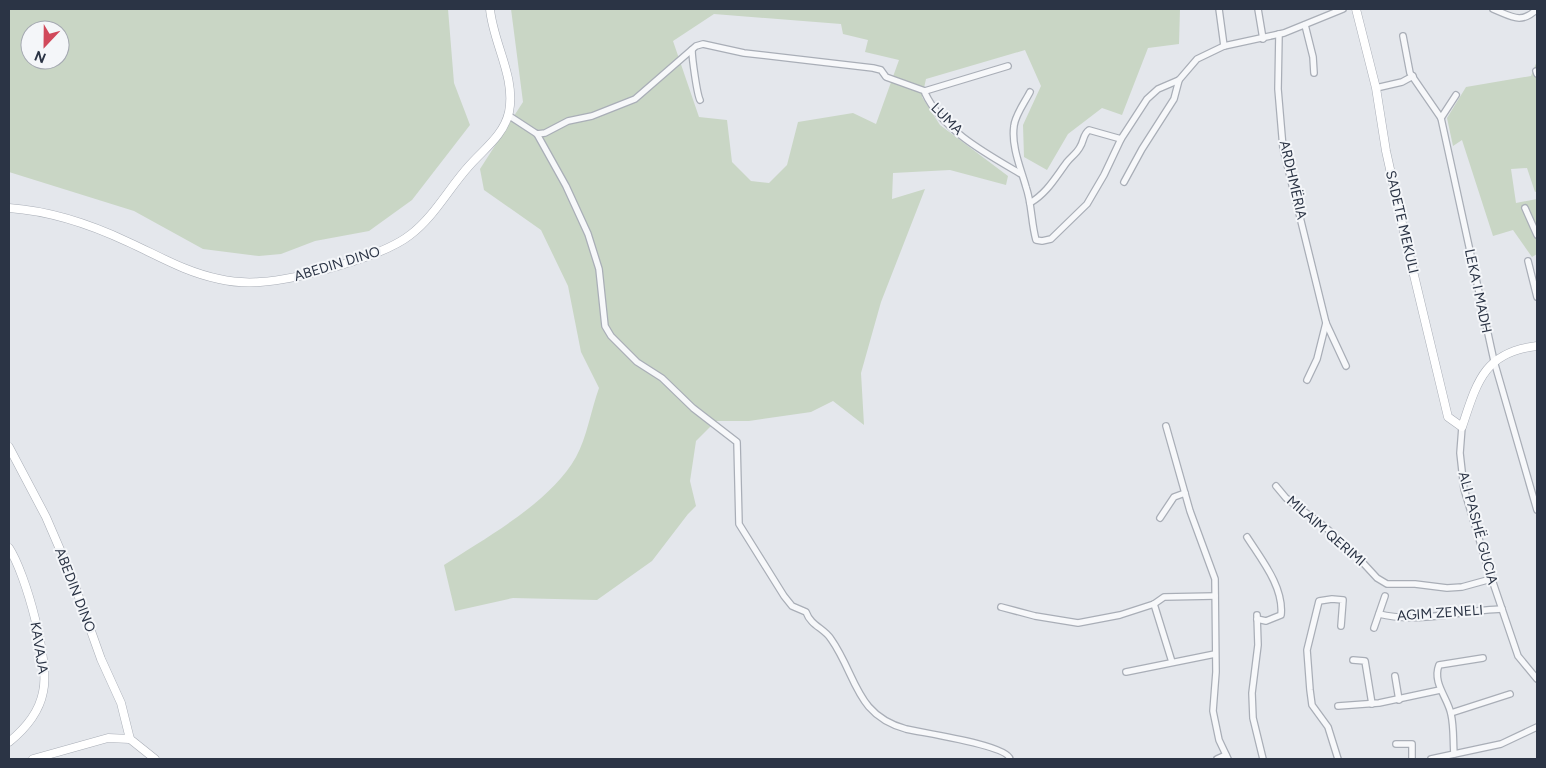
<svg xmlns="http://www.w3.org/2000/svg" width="1546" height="768" font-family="Figtree,sans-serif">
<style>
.green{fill:#c9d6c5;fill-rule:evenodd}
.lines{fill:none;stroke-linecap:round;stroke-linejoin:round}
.street-casing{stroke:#a9aeb7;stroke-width:8}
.secondary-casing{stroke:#a9aeb7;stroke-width:9}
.street{stroke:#f7f8fa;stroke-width:5.5}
.secondary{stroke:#fff;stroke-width:8}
.labels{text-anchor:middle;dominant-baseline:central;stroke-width:4;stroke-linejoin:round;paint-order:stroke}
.street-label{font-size:14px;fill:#2b3445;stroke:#f4f6f9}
</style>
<rect width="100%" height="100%" fill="#e4e7ec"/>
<!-- green -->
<g class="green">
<path d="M9,9H448L454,83L470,125L412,200L369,231L315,241L281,254L259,256L203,249L134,211L9,172ZM30,30H60V60H30Z"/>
<path d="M511,9H1180L1179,44L1148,48L1122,115L1102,108L1068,134L1047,170L1024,157L1023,125L1041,86L1025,50L926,79L922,97L940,125L1008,176L1006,185L950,170L893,173L892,199L925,189L881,302L861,373L864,425L833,401L811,412L749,421H716L696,441L690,481L696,506L688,514L652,561L597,600L513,598L455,611L444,565C487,537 551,502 576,457C587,437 591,410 599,388L581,352L568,286L541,230L484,190L480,169L523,102ZM714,14L841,24L843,34L868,40L865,52L899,60L876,124L853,113L798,122L787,165L769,183L751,181L732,162L727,120L699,117L673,41Z"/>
<path d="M1537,61V191L1535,192L1527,168L1511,169L1516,203L1537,199V254L1532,257L1513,230L1493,236L1462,140L1453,146L1447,118L1466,87L1531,76Z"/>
</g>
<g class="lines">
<!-- street casing -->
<g class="street-casing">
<g id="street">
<path d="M1219,9L1224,46"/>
<path d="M1258,9L1263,39"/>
<path d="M1493,9C1511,16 1521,25 1537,9"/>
<path d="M1305,25L1313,57L1314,73"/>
<path d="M1279,34L1278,89L1283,148L1326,323L1346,366"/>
<path d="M1403,36L1410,73L1441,118L1494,361L1537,510"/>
<path d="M692,50C692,58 697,94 700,100"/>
<path d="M1008,66L925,91V93C942,130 987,154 1021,174"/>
<path d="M1536,71L1537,74"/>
<path d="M1376,88L1402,82L1413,76"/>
<path d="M1030,92C1025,102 1015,115 1014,126C1011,146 1021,169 1026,187C1032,204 1031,222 1036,240L1042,241L1051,239L1087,204L1104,175L1121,139L1147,99L1158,89L1179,80L1197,59L1224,46L1284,33L1343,9"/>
<path d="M508,115L537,134L545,133L568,121L592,116L635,99L696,46L703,44L744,53L873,68L881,70L886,77L925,91"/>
<path d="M1441,118L1456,95"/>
<path d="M537,134L566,186L588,234L599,269L605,326L611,336L637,362L662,378L693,408L737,442L739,524L784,596L792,606L806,612C811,626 824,628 831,639C857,676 855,715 906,729C923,733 1007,745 1010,759"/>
<path d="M1124,182L1142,149L1174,99L1179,80"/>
<path d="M1030,203C1047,193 1055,178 1067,162C1071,157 1077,153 1080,147C1084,141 1083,134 1089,130L1121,139"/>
<path d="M1525,208L1537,235"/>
<path d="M1528,261L1537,297"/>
<path d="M1307,380L1317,359L1326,323"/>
<path d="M1166,426L1190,511L1215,579L1216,672L1213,711L1219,740L1228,759"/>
<path d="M1462,427L1460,453L1464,489L1487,565L1518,656L1537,679"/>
<path d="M1276,486L1286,498L1325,527L1353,552L1377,578L1387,584H1415L1447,588L1462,587L1491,579"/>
<path d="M1160,518L1174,497L1185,493"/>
<path d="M1247,537C1261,559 1284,587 1281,615L1266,621L1257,619"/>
<path d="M1154,604L1172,662"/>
<path d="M1001,607L1035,616L1078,623L1120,615L1154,604L1164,597L1215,596"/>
<path d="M1379,614C1418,624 1462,610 1502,609"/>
<path d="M1257,615L1258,645L1252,693L1253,718L1263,759"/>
<path d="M1374,628L1385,596"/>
<path d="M1353,660L1365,661L1372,704"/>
<path d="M1126,672L1215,654"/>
<path d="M1395,676L1399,700"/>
<path d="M1338,706L1379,703L1440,690"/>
<path d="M1451,713L1510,694"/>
<path d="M1396,744H1412V759"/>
<path d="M1454,754C1453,741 1454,727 1451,714C1448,698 1432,683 1439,665L1483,658"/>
<path d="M1217,759L1226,755"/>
<path d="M1338,759L1328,727L1312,705L1310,690L1307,650L1319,601L1332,599L1343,600L1341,626"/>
<path d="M1431,759L1501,744L1537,727"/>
</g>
</g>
<!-- secondary casing -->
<g class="secondary-casing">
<g id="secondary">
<path d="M1356,9L1376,88L1386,151L1407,246L1448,417L1462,427C1477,382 1484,352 1537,346"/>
<path d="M9,208C51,211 90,224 128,242C159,256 185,272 219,279C232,282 246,283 260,282C296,280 382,257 410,235C434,217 449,188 469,166C484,149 504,135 509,112C516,77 493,43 490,9"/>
<path d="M9,447L46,517L71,575L101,659L121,703L130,739"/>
<path d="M9,548C26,574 50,662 43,692C39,713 25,729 9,742"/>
<path d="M33,759L108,738L130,739L155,759"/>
</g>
</g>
<!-- street -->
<use href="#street" class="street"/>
<!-- secondary -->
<use href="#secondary" class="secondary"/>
</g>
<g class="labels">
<!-- street labels -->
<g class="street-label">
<text transform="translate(947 119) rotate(45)">LUMA</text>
<text transform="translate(1293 180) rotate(77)">ARDHMËRIA</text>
<text transform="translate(1402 222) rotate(77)">SADETE MEKULI</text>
<text transform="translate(337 264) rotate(-17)">ABEDIN DINO</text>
<text transform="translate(1478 291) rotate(78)">LEKA I MADH</text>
<text transform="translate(1478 528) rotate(75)">ALI PASHË GUCIA</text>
<text transform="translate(1326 531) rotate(41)">MILAIM QERIMI</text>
<text transform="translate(75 590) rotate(69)">ABEDIN DINO</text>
<text transform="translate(1440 613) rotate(-4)">AGIM ZENELI</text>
<text transform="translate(39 648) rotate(81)">KAVAJA</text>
</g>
</g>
<!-- border -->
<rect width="1546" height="768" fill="none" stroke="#2b3445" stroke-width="20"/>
<!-- north arrow -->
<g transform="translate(45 45) rotate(202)"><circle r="24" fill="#f4f6f9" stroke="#a4a8b1"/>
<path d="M0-4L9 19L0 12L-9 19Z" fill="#d1495b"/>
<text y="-8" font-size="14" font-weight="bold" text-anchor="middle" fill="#2b3445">N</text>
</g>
</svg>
